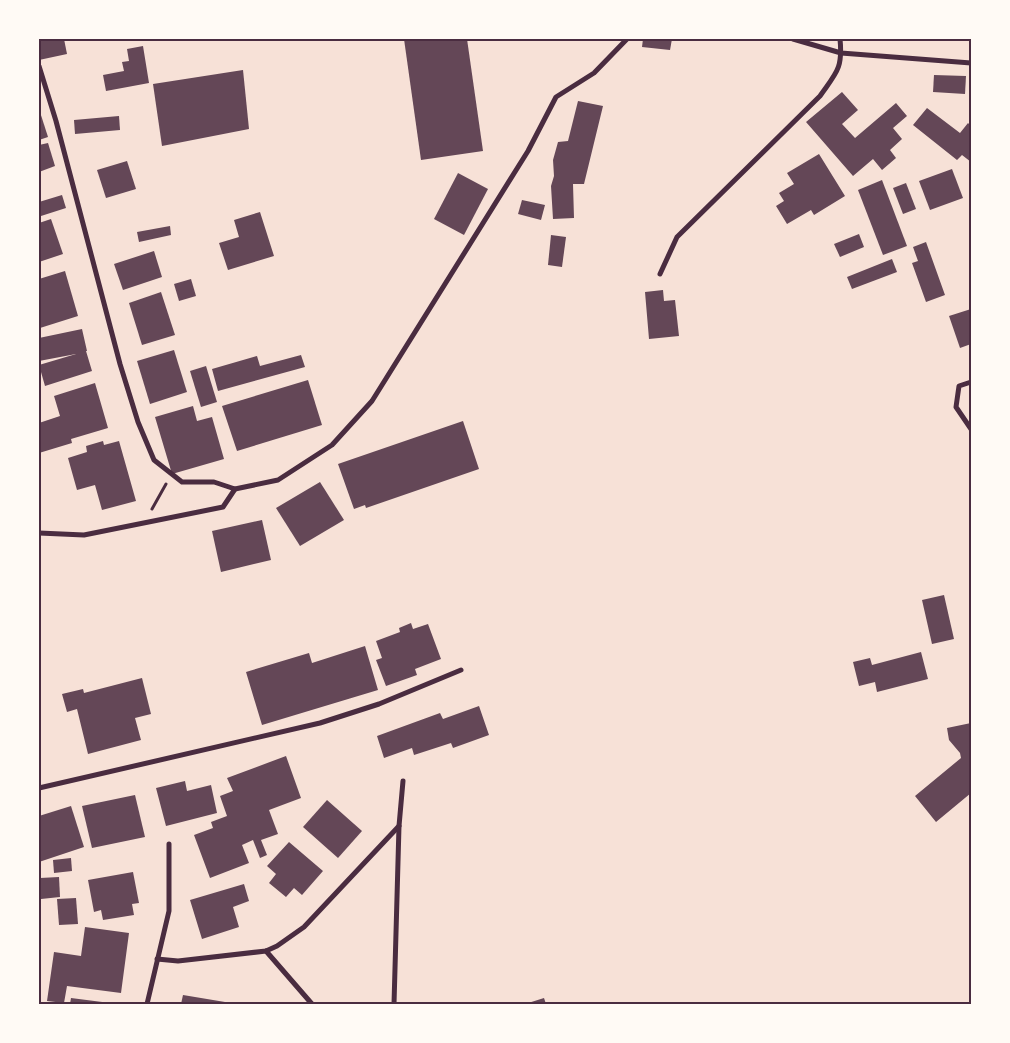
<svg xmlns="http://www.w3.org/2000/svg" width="1010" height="1043" font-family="Roboto,sans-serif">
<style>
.building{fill:#644757}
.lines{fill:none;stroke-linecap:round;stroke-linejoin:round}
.path{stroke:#4a2c40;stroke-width:3}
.minor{stroke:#4a2c40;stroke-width:5}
.neatline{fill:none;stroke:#4a2c40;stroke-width:2}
</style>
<rect width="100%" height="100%" fill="#f7e1d7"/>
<!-- building -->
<g class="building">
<path d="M39,39H64L67,54L39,60Z"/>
<path d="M404,39H467L483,151L421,160Z"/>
<path d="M643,39H672L670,50L642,47Z"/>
<path d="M143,46L149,83L106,91L103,75L124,71L122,62L129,61L127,49Z"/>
<path d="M243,70L249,129L162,146L153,84Z"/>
<path d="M934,75L966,76L965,94L933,92Z"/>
<path d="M842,92L858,110L842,124L855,138L896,103L907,116L893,128L902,139L890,150L896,158L882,170L873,159L853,176L806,122Z"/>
<path d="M578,101L603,106L584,184H573L574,218L553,219L551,186L554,176L553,160L558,142L568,141Z"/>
<path d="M927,108L960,133L968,123L971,126V162L962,155L957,160L913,125Z"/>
<path d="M40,112L48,137L39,140V113Z"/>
<path d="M119,116L120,130L75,134L74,120Z"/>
<path d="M48,143L55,166L39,172V145Z"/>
<path d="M819,154L845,196L814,215L811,210L787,224L776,206L784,201L779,193L794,184L787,173Z"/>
<path d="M127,161L136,189L106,198L97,170Z"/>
<path d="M952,169L963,198L930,210L919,181Z"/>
<path d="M458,173L488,189L464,235L434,219Z"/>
<path d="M882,180L907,246L883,255L858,190Z"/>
<path d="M906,183L916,209L903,214L893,188Z"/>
<path d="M62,195L66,208L41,216L39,209V202Z"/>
<path d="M522,200L545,205L541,220L518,214Z"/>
<path d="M260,212L274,256L228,270L219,243L239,237L234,220Z"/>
<path d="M51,219L63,254L39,262V223Z"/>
<path d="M170,226L171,235L139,242L137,232Z"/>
<path d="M859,234L864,247L840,257L834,244Z"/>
<path d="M551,235L566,237L562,267L548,265Z"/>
<path d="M926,242L945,295L926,302L912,263L918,261L913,247Z"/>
<path d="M154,251L162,277L123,290L114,264Z"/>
<path d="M892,259L897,272L852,289L847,277Z"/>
<path d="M65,271L78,316L40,328L39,325V279Z"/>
<path d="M191,279L196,296L179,301L174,284Z"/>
<path d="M663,290L664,301L675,300L679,336L649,339L645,292Z"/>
<path d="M161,292L175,335L142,345L129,303Z"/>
<path d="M971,309V344L960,348L949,316Z"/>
<path d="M82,329L87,351H86L92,371L45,386L39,365L76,354L39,361V338Z"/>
<path d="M174,350L187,392L150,404L137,361Z"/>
<path d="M301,355L305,367L218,391L212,369L257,356L260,366Z"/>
<path d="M206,366L217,402L201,407L190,371Z"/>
<path d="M308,380L322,425L237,451L222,406Z"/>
<path d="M95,383L108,428L71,439L72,443L39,453V423L60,416L54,396Z"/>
<path d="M193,406L197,421L212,417L224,459L172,474L155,417Z"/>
<path d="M463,421L479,469L366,508L365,505L354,509L338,464Z"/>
<path d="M103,441L104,445L119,441L136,501L102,510L95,485L77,490L68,458L87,452L86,446Z"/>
<path d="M320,482L344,520L300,546L276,508Z"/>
<path d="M262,520L271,560L221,572L212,531Z"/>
<path d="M944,595L954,639L932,644L922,600Z"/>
<path d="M411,623L413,629L428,624L441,659L415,669L417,675L386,686L376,660L382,658L376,641L400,632L399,628Z"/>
<path d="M365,646L378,690L262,725L246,672L309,653L312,663Z"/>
<path d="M921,652L928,679L877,692L875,682L859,686L853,662L870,658L872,665Z"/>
<path d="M142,678L151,714L135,718L141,740L88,754L77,709L67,712L62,694L83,689L84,693Z"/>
<path d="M479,706L489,735L453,748L451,743L414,755L412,748L384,758L377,736L440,713L443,719Z"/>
<path d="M971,723V793L936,822L915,796L961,758L960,753L949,740L947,728Z"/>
<path d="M286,756L301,798L269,810L278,834L261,840L267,855L260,858L253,840L242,845L249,863L210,878L194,835L213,828L211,822L227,816L220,796L233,791L227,778Z"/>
<path d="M185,781L187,791L211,785L217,813L166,826L156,788Z"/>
<path d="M135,795L145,837L92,848L82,806Z"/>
<path d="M327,800L362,831L338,858L303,827Z"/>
<path d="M71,806L84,847L39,862V816Z"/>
<path d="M289,842L323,871L302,895L294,888L286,897L269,883L276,874L267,866Z"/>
<path d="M71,858L72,871L54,873L53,860Z"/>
<path d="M133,872L139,903L132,904L134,915L103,920L101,910L94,912L88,880Z"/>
<path d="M59,877L60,897L41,899L40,878Z"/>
<path d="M244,884L249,901L233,907L239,927L202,939L190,900Z"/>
<path d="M76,898L78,924L59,925L57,899Z"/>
<path d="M85,927L129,933L121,993L67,986L64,1003L47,1001L54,952L81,956Z"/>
<path d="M183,995L231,1003L230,1004H181Z"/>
<path d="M71,998L110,1003V1004H70Z"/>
<path d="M544,998L546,1004H525Z"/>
</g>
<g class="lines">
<!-- path -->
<path class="path" d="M152,509L166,484"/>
<!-- minor -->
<g class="minor">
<path d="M793,39L841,53L971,63"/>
<path d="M39,66L56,121L120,364L138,422L154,460L182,482H214L235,489L223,507L84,535L39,533"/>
<path d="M660,274L677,237L820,96C836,73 843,69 840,39"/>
<path d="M971,382L959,386L956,407L971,429"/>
<path d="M235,489L278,480L332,445L372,401L528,151L556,97L594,73L627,39"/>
<path d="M39,788L320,723L379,704L461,670"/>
<path d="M266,951L312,1004"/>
<path d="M157,959L178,961L266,951L277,946L304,927L399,826"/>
<path d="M147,1004L169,911V844"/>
<path d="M394,1004L399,826L403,781"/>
</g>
</g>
<!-- border -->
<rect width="1010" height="1043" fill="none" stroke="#fffaf5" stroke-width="80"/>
<rect x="40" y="40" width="930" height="963" class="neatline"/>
</svg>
